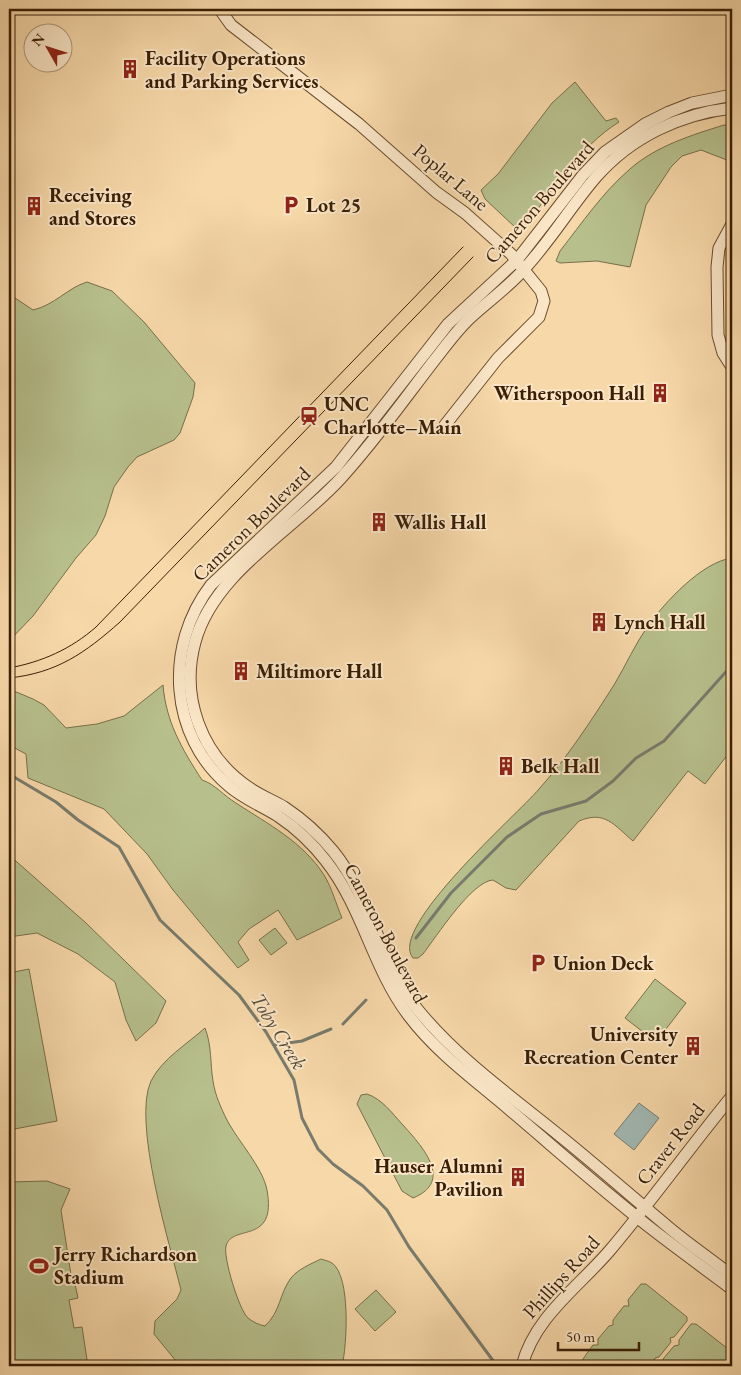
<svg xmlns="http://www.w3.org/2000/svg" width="741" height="1375" font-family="'EB Garamond',serif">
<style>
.green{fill:#b7c08d;stroke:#787049}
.water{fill:#a1b8b3;stroke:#787b6d}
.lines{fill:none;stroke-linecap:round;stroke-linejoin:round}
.stream{stroke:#787b6d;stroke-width:3}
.minor-casing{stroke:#694d2e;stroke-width:13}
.minor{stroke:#fae6c7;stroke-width:11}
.tram{stroke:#3a1f05;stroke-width:1}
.labels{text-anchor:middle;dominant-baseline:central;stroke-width:4;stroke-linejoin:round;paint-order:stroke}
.poi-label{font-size:20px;font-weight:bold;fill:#3a1f05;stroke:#fae6c7;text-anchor:start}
.street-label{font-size:20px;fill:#3a1f05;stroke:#fae6c7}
.water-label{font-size:21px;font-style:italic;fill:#594d39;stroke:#fae6c7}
</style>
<rect width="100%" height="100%" fill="#f7d8a9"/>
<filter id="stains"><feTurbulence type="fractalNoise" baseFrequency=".004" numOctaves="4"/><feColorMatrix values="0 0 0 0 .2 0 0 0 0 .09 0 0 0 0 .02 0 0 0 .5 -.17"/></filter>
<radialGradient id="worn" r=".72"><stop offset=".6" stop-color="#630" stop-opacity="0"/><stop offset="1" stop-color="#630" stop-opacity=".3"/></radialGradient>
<!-- green -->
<g class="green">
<path d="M575,82L606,121L616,118L619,122C579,147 551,192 523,229H517L485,199L481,190L498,174L552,103Z"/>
<path d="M724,125H732V162L701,150L682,156L671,167L646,205L630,267L597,261L560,263L556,261L560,251C582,223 603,192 630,169C656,146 692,135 724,125Z"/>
<path d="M732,260V351L729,344L727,300Z"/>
<path d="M87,282L112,291L144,322L195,383L193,397L180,433L174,440L137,457L128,467L114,487L105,516L96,535L76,558L33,616L9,641V294L33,310C55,305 67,288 87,282Z"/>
<path d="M732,558V749L705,784L688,771L633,841C614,825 605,810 579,821L516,890L506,888L493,880C472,881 436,937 423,954L418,958H413C387,928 518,814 539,789C567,758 591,721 614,685C626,665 635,644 648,626C665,602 702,562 732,558Z"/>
<path d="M163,685C166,722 182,749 202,780C215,784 224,796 236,803C268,824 303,842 324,875C332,888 336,904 342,918L297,940L278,910L249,929L238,942L249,960L238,968L173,890L147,854L104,809L28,778L26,754L9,745V689L33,699L44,705L66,728L97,724L124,716Z"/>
<path d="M9,855L86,923L166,1001L156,1023L136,1041L126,1020L115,982L78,954L37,933L9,937Z"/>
<path d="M275,928L287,943L271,955L259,940Z"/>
<path d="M29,969L57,1121L9,1130V973Z"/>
<path d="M655,979L686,1003L656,1042L625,1018Z"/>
<path d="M205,1028C212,1046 210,1063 213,1081C215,1095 221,1108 227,1120C238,1141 263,1168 267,1190C277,1246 232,1223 226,1246C223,1257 239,1310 248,1318C253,1322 259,1325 265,1326C281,1311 279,1294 291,1278C298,1269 311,1264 321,1259C324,1260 329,1261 332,1263C351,1276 347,1346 342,1366H180L154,1334L155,1321L177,1299L181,1290C170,1245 132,1122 151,1081C162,1059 187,1044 205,1028Z"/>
<path d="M367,1094C382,1099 392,1113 402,1124C421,1145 455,1181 413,1198L402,1191L357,1104L361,1095Z"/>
<path d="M47,1181L70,1189L61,1210L71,1275H73L78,1298L69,1300L74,1328L82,1327L88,1366H9V1182Z"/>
<path d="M641,1284H646L687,1317V1321L674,1337L670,1338L671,1342L659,1357L655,1358L652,1366H577L583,1364V1359L593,1345H598V1339L609,1326L613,1325V1320L624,1306H629L628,1300Z"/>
<path d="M376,1290L396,1312L375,1331L355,1309Z"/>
<path d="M691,1324H696L732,1352V1366H658L664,1364L663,1359L674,1346L679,1345V1340Z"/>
</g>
<!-- water -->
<path class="water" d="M639,1103L659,1118L634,1150L614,1134Z"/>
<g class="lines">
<!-- stream -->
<g class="stream">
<path d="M9,774L56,802L78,820L119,847L160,920L239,995L266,1032L294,1080L302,1118L318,1149L333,1164L363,1186L387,1210L409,1247L497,1366"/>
<path d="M416,938L451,893L507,837L541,814L586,801L613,781L636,758L664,741L732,665"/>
<path d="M343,1024L366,1000"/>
<path d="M274,1045L302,1041L331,1029"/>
</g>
<!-- minor casing -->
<g class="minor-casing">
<g id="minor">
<path d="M221,11L231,25L359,124L436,192L465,213L511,254L541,291L544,301L539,317L498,358L445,425"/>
<path d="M732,95L692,103L669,112L645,124L605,152L583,175L517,260L448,324L336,467L211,585C164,646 169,736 229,786C244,799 262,806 278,816C296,828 313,844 326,861C363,908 373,969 409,1016C437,1053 475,1080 510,1110C556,1149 601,1189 648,1226C676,1248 704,1268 732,1289"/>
<path d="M732,108C680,114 631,137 596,177C571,206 551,240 525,268C509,287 488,301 470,318C456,331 445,347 433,362C403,401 374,442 341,478C294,530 214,572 195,642C180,697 201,755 248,787C259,795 272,800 284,807C302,819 319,834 333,851C371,898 380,963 418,1010C458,1059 511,1096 560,1136C596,1165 631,1196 667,1226C688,1244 711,1259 732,1276"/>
<path d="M732,224L719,248L717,267L718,335L723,353L732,367"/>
<path d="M522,1366C534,1317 580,1286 611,1249C653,1199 691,1146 732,1096"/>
</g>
</g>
<!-- minor -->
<use href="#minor" class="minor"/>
<!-- tram -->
<g class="tram">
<path d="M9,668C42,662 71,649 96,627L463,247"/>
<path d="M9,678C57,673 85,653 120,622L473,257"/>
</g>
</g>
<!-- icons -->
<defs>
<g id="building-bare" transform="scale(1.5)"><path d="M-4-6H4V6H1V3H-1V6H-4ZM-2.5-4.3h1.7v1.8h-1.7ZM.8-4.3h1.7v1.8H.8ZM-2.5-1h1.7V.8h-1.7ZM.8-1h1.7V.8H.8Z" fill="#8f2418" stroke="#fae6c7" stroke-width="2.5" paint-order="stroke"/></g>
<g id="parking-bare" transform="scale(1.5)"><path d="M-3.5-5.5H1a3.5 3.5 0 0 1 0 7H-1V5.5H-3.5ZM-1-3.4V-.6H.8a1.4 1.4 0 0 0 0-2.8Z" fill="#8f2418" stroke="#fae6c7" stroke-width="2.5" paint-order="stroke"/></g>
<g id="station-bare" transform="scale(1.5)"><path d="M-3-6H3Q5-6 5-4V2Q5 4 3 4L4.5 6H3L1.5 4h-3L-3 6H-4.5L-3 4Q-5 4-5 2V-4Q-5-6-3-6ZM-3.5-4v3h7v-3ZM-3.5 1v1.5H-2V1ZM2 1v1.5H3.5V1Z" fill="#8f2418" stroke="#fae6c7" stroke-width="2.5" paint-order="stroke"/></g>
<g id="stadium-bare" transform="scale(1.5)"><path d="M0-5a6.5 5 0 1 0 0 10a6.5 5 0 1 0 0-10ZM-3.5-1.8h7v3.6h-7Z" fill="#8f2418" stroke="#fae6c7" stroke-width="2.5" paint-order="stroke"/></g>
</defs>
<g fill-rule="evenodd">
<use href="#building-bare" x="130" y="69"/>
<use href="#parking-bare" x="291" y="205"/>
<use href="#building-bare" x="34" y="206"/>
<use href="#building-bare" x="660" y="393"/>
<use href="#station-bare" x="309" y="416"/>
<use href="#building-bare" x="379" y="522"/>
<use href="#building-bare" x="599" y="622"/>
<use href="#building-bare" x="241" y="671"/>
<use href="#building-bare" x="506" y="766"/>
<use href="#parking-bare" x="538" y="963"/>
<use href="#building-bare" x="693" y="1046"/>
<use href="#building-bare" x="518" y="1177"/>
<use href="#stadium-bare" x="39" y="1266"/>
</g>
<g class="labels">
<!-- poi labels -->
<g class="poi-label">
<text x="145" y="58">Facility Operations<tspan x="145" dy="23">and Parking Services</tspan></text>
<text x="49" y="195">Receiving<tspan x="49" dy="23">and Stores</tspan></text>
<text x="306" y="205">Lot 25</text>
<text x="645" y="393" text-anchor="end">Witherspoon Hall</text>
<text x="324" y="404">UNC<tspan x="324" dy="23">Charlotte–Main</tspan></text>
<text x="394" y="522">Wallis Hall</text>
<text x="614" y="622">Lynch Hall</text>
<text x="256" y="671">Miltimore Hall</text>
<text x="521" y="766">Belk Hall</text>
<text x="553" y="963">Union Deck</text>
<text x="678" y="1034" text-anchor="end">University<tspan x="678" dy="23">Recreation Center</tspan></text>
<text x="503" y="1166" text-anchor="end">Hauser Alumni<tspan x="503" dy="23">Pavilion</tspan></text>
<text x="54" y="1254">Jerry Richardson<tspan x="54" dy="23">Stadium</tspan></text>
</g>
<!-- street labels -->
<g class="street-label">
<text transform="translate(451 177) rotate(40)">Poplar Lane</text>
<text transform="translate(539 202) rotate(-49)">Cameron Boulevard</text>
<text transform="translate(251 524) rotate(-44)">Cameron Boulevard</text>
<text transform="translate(386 933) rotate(62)">Cameron Boulevard</text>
<text transform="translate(670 1144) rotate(-52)">Craver Road</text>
<text transform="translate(561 1277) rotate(-48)">Phillips Road</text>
</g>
<!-- water labels -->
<g class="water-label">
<text transform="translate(279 1031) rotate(58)">Toby Creek</text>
</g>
</g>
<!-- margin -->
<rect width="741" height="1375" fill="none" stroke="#f7d8a9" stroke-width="30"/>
<rect x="10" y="10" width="721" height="1355" fill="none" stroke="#3a1f05" stroke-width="2.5"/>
<rect x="15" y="15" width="711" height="1345" fill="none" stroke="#3a1f05"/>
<!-- north arrow -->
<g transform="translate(48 48) rotate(309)"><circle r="24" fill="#fae6c7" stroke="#ad9679"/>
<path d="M0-4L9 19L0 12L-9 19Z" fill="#8f2418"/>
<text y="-8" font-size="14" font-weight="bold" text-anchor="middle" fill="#3a1f05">N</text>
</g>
<!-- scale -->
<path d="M558 1342v8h81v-8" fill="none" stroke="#3a1f05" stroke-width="2.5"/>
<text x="566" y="1342" font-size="15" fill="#3a1f05" stroke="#fae6c7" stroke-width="4" paint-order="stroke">50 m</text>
<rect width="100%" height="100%" filter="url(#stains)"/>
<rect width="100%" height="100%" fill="url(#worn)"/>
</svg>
